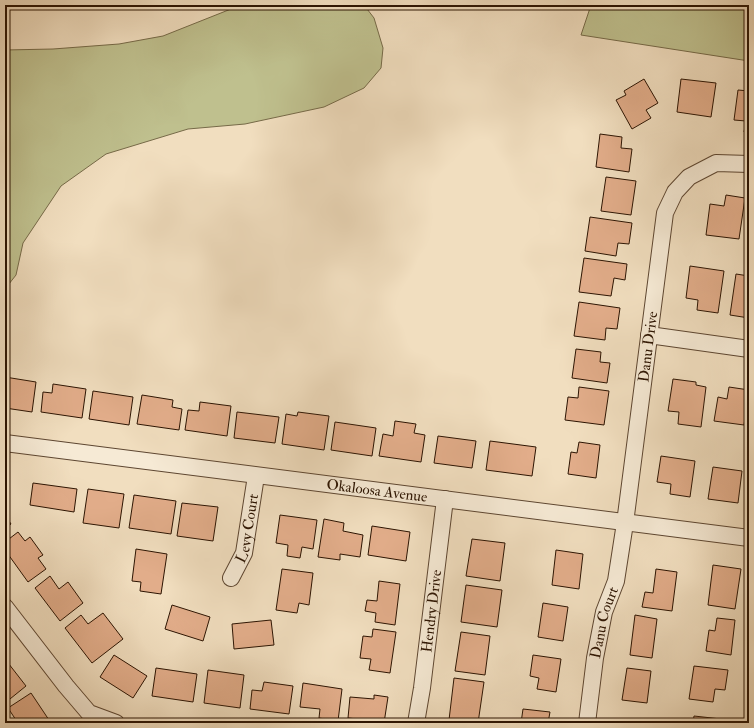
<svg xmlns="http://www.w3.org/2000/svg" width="754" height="728" font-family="'IM FELL Double Pica',serif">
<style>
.green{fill:#bfc08e;stroke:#766a48}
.building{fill:#e2ad8a;stroke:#2c1402}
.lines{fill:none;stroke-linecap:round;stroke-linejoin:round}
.minor-casing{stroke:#5d4631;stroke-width:18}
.minor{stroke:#f6ead5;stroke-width:16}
.labels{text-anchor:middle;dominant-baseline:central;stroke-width:4;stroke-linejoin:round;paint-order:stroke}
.street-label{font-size:15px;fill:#2c1402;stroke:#f6ead5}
</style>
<rect width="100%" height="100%" fill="#f1debf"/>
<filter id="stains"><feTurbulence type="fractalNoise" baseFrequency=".005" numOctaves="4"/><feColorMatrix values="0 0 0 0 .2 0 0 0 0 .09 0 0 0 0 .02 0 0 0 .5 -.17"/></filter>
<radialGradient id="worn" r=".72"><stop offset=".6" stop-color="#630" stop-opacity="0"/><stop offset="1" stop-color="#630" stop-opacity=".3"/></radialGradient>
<!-- green -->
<g class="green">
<path d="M241,5H364L374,18L383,48L381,68L364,88L324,107L245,124L188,129L106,154L61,186L23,243L16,275L5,289V50L53,49L119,44L163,36Z"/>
<path d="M591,5H749V61L581,35Z"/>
</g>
<!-- building -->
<g class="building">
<path d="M644,79L658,103L646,110L651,118L632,129L616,100L626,95L624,91Z"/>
<path d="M681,79L716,83L711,117L677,112Z"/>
<path d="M738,90L749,91V133L744,132L746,121L734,120Z"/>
<path d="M600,134L622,137L621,148L632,149L629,172L596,167Z"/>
<path d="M606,177L636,181L631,215L601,211Z"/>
<path d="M726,195L745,198L739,239L706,235L710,204L724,206Z"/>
<path d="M590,217L632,223L629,244L618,243L616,256L585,251Z"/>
<path d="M584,258L627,264L625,280L614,278L611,296L579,292Z"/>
<path d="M690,266L724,271L718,313L697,310L698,300L686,298Z"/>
<path d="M736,274L749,276V318L730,315Z"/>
<path d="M579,302L620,308L617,329L606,328L605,340L574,336Z"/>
<path d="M576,349L601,352L600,362L610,363L607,383L572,378Z"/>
<path d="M5,377L36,382L32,412L5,408Z"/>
<path d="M673,379L696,382V385L706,387L701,427L678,424L679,412L668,411Z"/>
<path d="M53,384L86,389L82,418L41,412L43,392L52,393Z"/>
<path d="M579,387L609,391L604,425L565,420L568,397L578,398Z"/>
<path d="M729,387L749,390L744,425L714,421L718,397L727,399Z"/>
<path d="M93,391L133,397L129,425L89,419Z"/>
<path d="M142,395L173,400L172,407L182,409L179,430L137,424Z"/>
<path d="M200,402L231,406L227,436L185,430L188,410L199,411Z"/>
<path d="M237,412L279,417L275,443L234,438Z"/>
<path d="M298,412L329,416L324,450L282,444L286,414L297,416Z"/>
<path d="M395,421L416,424L414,433L425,435L421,462L379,456L383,434L393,436Z"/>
<path d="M335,422L376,428L372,456L331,450Z"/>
<path d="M438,436L476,441L472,468L434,463Z"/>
<path d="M490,441L536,447L532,476L486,470Z"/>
<path d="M579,442L600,445L596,478L568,474L571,452L577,453Z"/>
<path d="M661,456L695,461L690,497L670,494L671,484L657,482Z"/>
<path d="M713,467L742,471L738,503L708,499Z"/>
<path d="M33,483L77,489L74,512L30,505Z"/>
<path d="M88,489L124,494L119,528L83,523Z"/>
<path d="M134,495L176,501L171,534L129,528Z"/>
<path d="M182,503L218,507L213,541L177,536Z"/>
<path d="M5,515L11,524L5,528Z"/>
<path d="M280,515L317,520L313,549L302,547L300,558L287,556L288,545L276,543Z"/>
<path d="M324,519L344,523L343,531L363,535L360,557L340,554V560L318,557Z"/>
<path d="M372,526L410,532L406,561L368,555Z"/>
<path d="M18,532L25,541L30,537L43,555L38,558L46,569L28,582L5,550V542Z"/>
<path d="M472,539L505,543L500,581L466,576Z"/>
<path d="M136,549L167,554L161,594L140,591L141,582L132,581Z"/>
<path d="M556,550L583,554L579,589L552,585Z"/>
<path d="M713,565L741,569L735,609L708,605Z"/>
<path d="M282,569L313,573L309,605L299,603L297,613L276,610Z"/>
<path d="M656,569L677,572L672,611L642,607L645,592L653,593Z"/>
<path d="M50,576L59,589L68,582L83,603L60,621L35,588Z"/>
<path d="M379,581L400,584L395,625L375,622L376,613L365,611L367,600L377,601Z"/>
<path d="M466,585L502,590L497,627L461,622Z"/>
<path d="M543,603L568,607L563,641L538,637Z"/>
<path d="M172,605L210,617L203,641L165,629Z"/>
<path d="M103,613L123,639L92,663L65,628L81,615L88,624Z"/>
<path d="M635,615L657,619L652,658L630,655Z"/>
<path d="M717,618L735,620L731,655L706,651L709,630L715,631Z"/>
<path d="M271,620L274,645L234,649L232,624Z"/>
<path d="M373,629L396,632L390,673L369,670L371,659L360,658L363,636L372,637Z"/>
<path d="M461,632L490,636L485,675L455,671Z"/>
<path d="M114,655L147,676L133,698L100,677Z"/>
<path d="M533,655L561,659L556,692L537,689L539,678L530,676Z"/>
<path d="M5,659L26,686L5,703Z"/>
<path d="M694,666L728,670L725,690L715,689L713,702L689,699Z"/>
<path d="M156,668L197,674L193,702L152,696Z"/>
<path d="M627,668L651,671L647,703L622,700Z"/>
<path d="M208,670L244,675L240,708L204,703Z"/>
<path d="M454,678L484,682L478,723L449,720Z"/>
<path d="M264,682L293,686L289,714L250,709L252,690L262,691Z"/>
<path d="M303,683L342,689L338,721L319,718L320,709L300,707Z"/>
<path d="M31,693L51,723H18L8,708Z"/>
<path d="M374,695L388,697L384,723H367L368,720L348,718L350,697L374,699Z"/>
<path d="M523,709L550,712L548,723H521Z"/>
<path d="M694,716L721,719V723H693Z"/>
</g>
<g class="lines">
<!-- minor casing -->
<g class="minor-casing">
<g id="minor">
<path d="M649,335L749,349"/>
<path id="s1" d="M5,443L749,538"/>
<path id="s2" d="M231,578L244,553L256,476"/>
<path d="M5,607L66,686L89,713L116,723"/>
<path id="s3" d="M416,723L422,688L445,499"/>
<path id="s4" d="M587,723L595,658L604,612L616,581L625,523L665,213L675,192L689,177L716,163L749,164"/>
</g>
</g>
<!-- minor -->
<use href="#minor" class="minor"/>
</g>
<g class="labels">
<!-- street labels -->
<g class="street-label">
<text stroke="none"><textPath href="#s4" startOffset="382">Danu Drive</textPath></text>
<text stroke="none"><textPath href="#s1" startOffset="375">Okaloosa Avenue</textPath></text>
<text stroke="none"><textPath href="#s2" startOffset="53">Levy Court</textPath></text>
<text stroke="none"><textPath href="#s3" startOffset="113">Hendry Drive</textPath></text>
<text stroke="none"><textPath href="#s4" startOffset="102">Danu Court</textPath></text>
</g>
</g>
<!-- margin -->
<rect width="754" height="728" fill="none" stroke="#f1debf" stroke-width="20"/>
<rect x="6" y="6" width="742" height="716" fill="none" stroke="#2c1402" stroke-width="2"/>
<rect x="10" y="10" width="734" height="708" fill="none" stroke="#2c1402"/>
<rect width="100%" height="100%" filter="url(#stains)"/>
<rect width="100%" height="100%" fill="url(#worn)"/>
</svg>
